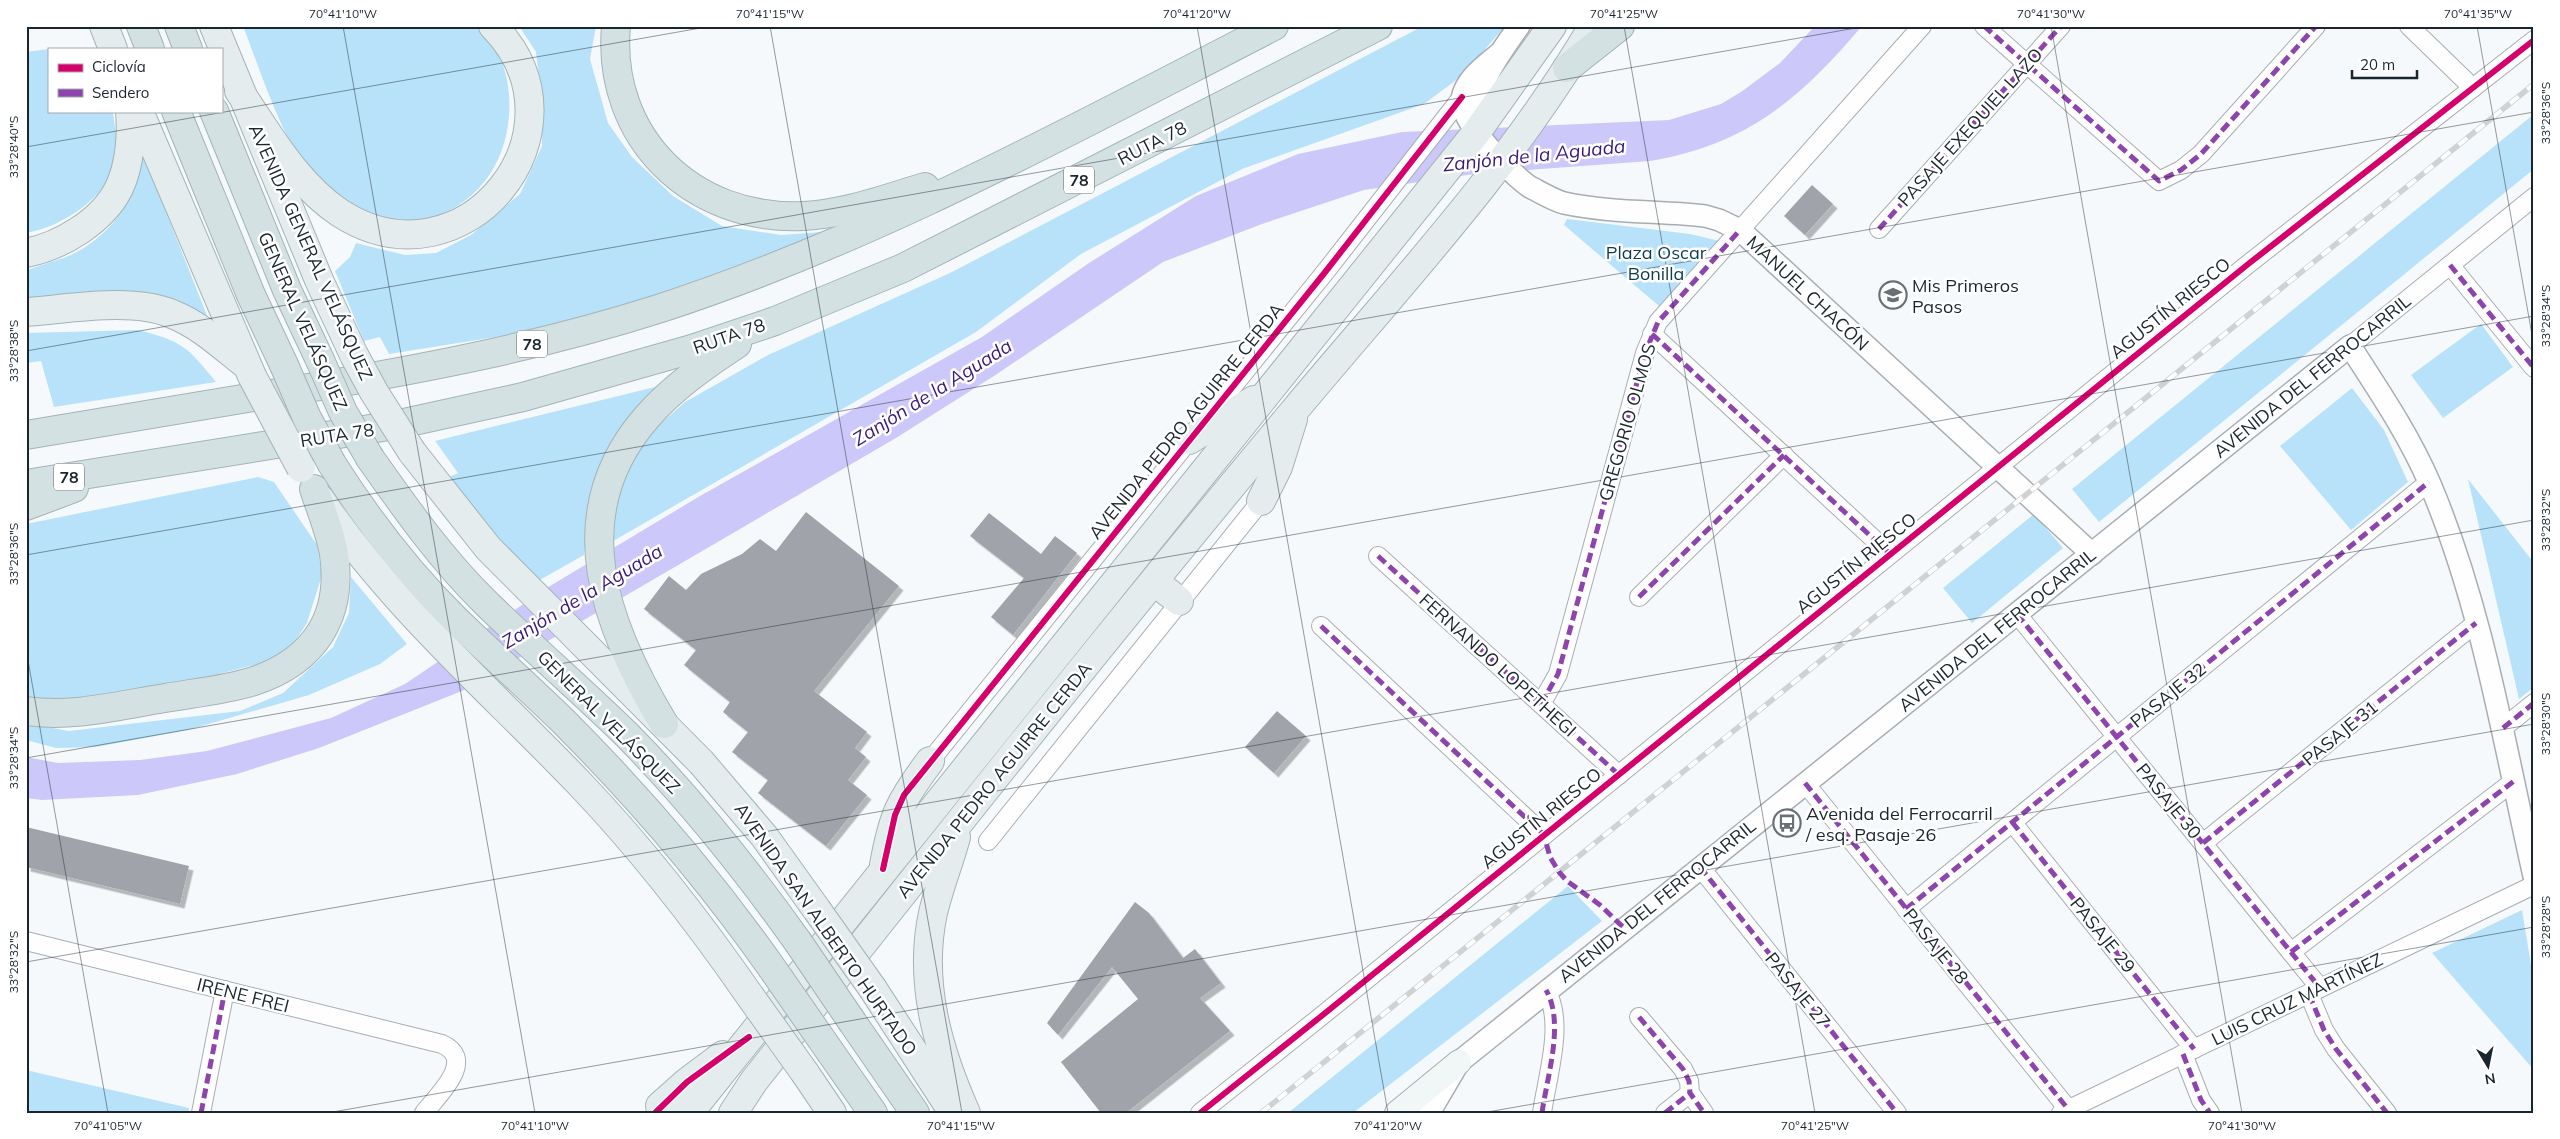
<svg xmlns="http://www.w3.org/2000/svg" width="2560" height="1139" font-family="Mulish,sans-serif">
<style>
.green{fill:#b7e2fa}
.water{fill:#ccc8f9}
.building{fill:#a0a4aa;filter:url(#shadow)}
.lines{fill:none;stroke-linecap:round;stroke-linejoin:round}
.minor-casing{stroke:#a7aeb2;stroke-width:20}
.tertiary-casing{stroke:#a7aeb2;stroke-width:24}
.secondary-casing{stroke:#a7aeb2;stroke-width:26}
.primary-casing{stroke:#a3b4b7;stroke-width:30}
.motorway-casing{stroke:#a3b4b7;stroke-width:30}
.minor{stroke:#fefeff;stroke-width:18}
.tertiary{stroke:#fefeff;stroke-width:21}
.secondary{stroke:#f1f6f6;stroke-width:24}
.primary{stroke:#e4ecee;stroke-width:28}
.motorway{stroke:#d3e1e2;stroke-width:28}
.rail-casing{stroke:#d0d1d2;stroke-width:5.5}
.rail{stroke:#fff;stroke-width:4;stroke-dasharray:11;stroke-linecap:butt}
.primary-bridge-casing{stroke:#a3b4b7;stroke-width:30;stroke-linecap:butt}
.motorway-bridge-casing{stroke:#a3b4b7;stroke-width:30;stroke-linecap:butt}
.primary-bridge{stroke:#e4ecee;stroke-width:28}
.motorway-bridge{stroke:#d3e1e2;stroke-width:28}
.quiet{stroke:#8e44ad;stroke-width:5;stroke-dasharray:10 5;stroke-linecap:butt}
.cycleway-casing{stroke:#fff;stroke-width:9}
.cycleway{stroke:#d6006c;stroke-width:6}
.ticks{fill:none;stroke:#1a262d;stroke-width:1;stroke-opacity:0.45}
.labels{text-anchor:middle;dominant-baseline:central;stroke-width:5;stroke-linejoin:round;paint-order:stroke}
.shield{fill:#fff;stroke:#5f676c;stroke-width:1}
.shield-label{font-size:16px;font-weight:bold;fill:#1a262d}
.street-label{font-size:18px;fill:#1a262d;stroke:#fff}
.park-label{font-size:18px;fill:#0d3b51;stroke:#fff}
.poi-label{font-size:18px;fill:#1a262d;stroke:#fff;text-anchor:start}
.water-label{font-size:19px;font-style:italic;fill:#381a7c;stroke:#fff}
.neatline{fill:none;stroke:#1a262d;stroke-width:2}
.ticks-label{font-size:12px;text-anchor:middle;fill:#1a262d}
</style>
<defs>
<filter id="shadow"><feDropShadow dx="4.5" dy="4.5" stdDeviation="0" flood-color="#0004"/></filter>
</defs>
<rect width="100%" height="100%" fill="#f6f9fc"/>
<!-- green -->
<g class="green">
<path d="M243,26H475C497,42 507,68 509,95C513,150 486,201 431,218C421,220 407,226 397,224C388,223 378,217 369,214C360,211 348,209 341,203C331,196 304,166 298,155C275,119 259,67 243,26Z"/>
<path d="M519,26H596L590,59L608,123L632,157L673,196L722,226L781,235L835,231L695,286L515,334L389,354L380,337L364,341L335,271L350,257L356,243L405,255L436,253L471,235L520,194L542,146L541,96L536,52Z"/>
<path d="M1423,26H1505L1463,75L1424,104L1242,169L1081,254L976,332L608,544L618,480L640,442L685,402L768,355L950,273Z"/>
<path d="M49,49V111H113C114,124 120,150 117,161C106,198 62,227 26,233V52Z"/>
<path d="M2534,114V169L2099,522L2072,489Z"/>
<path d="M135,134L210,323L26,304V271C41,264 58,261 73,254C101,240 126,215 133,184C137,168 135,150 135,134Z"/>
<path d="M1567,219L1690,234L1724,242L1659,306L1564,225Z"/>
<path d="M2481,324L2513,367L2443,418L2411,375Z"/>
<path d="M138,330C182,341 188,347 216,382L54,407L41,361L26,363V333Z"/>
<path d="M659,386C647,399 632,412 623,427C600,467 590,509 584,555L538,581L503,545L447,478L458,473L435,441Z"/>
<path d="M2352,388L2384,430L2408,482L2351,530L2280,446Z"/>
<path d="M258,477L274,482L317,545L322,575L307,623L285,657C206,677 108,706 26,698V524Z"/>
<path d="M2468,479L2534,563V687L2519,699Z"/>
<path d="M2034,514L2063,548L1972,623L1943,588Z"/>
<path d="M351,577L407,644L380,664L309,695L188,730L96,747L56,748L26,740V723L69,731L240,711L283,693L333,647L349,613Z"/>
<path d="M1568,886L1602,921L1353,1113H1288Z"/>
<path d="M2522,910L2534,983V1070L2432,953Z"/>
<path d="M26,1070L189,1108L188,1113H26Z"/>
</g>
<!-- water -->
<path class="water" d="M1815,26H1862C1801,98 1747,145 1650,161L1474,174L1364,190L1262,224L1163,262L997,374L896,438L462,691L319,748L237,774L138,795L42,800L26,798V757L58,763L140,760L207,751L331,718L405,684L550,586L700,496L982,337L1089,263L1196,196L1298,154L1402,132L1669,120L1721,104L1741,92L1780,63Z"/>
<!-- building -->
<g class="building">
<path d="M1812,185L1833,204L1805,235L1784,216Z"/>
<path d="M806,512L899,586L814,691L867,732L855,748L866,757L848,780L867,795L826,846L758,793L768,780L732,752L748,732L723,712L730,702L684,665L696,650L644,609L669,576L686,590L701,574L742,554L760,539L776,551Z"/>
<path d="M989,513L1041,554L1055,536L1077,553L1013,635L991,617L1024,578L970,536Z"/>
<path d="M1277,711L1306,736L1274,773L1245,747Z"/>
<path d="M26,827L189,866L180,904L26,867Z"/>
<path d="M1135,902L1149,913L1183,958L1195,949L1221,983L1200,998L1230,1031L1126,1113H1101L1061,1062L1138,999L1112,967L1058,1035L1047,1023Z"/>
</g>
<g class="lines">
<!-- minor casing -->
<g class="minor-casing">
<g id="minor">
<path d="M1984,26L2159,181L2181,170L2201,154L2316,26"/>
<path d="M2409,26L2473,88"/>
<path d="M1879,229L2061,26"/>
<path d="M2450,265L2534,368"/>
<path d="M1652,334L1890,554"/>
<path d="M2350,346L2534,197"/>
<path d="M1378,556L1619,775"/>
<path d="M1639,597L1784,455"/>
<path d="M2017,614L2320,988"/>
<path d="M1321,626L1544,835"/>
<path d="M1541,704L1558,674L1645,353L1658,322L1922,26"/>
<path d="M2503,728L2534,703"/>
<path d="M930,761L1326,271L1462,97"/>
<path d="M1805,783L2068,1109"/>
<path d="M2012,822L2194,1049"/>
<path d="M988,841L1261,501"/>
<path d="M2203,843L2476,623"/>
<path d="M1700,867L1897,1113"/>
<path d="M1906,909L2429,482"/>
<path d="M26,941L442,1044C477,1060 438,1095 424,1113"/>
<path d="M2291,952L2514,781"/>
<path d="M2309,994L2324,1030L2336,1049L2387,1113"/>
<path d="M1639,1017L1683,1069L1689,1081L1690,1093L1704,1113"/>
<path d="M2183,1054L2201,1100L2210,1113"/>
<path d="M201,1113L225,990"/>
<path d="M1200,1113L1319,1018L2247,265L2534,40"/>
<path d="M1542,1113C1547,1076 1565,1023 1546,990"/>
<path d="M1665,1113L1690,1093"/>
<path d="M2061,1113L2534,885"/>
</g>
</g>
<!-- tertiary casing -->
<g class="tertiary-casing">
<g id="tertiary">
<path d="M1500,53C1486,65 1465,79 1462,99C1459,121 1512,175 1530,187C1540,192 1553,200 1564,203C1610,213 1659,211 1705,216L1719,220L1740,230L2092,554"/>
<path d="M1476,131C1472,89 1496,59 1519,26"/>
<path d="M1429,1113L1459,1062L2350,346C2379,391 2409,435 2430,484C2483,609 2504,744 2534,876"/>
</g>
</g>
<!-- secondary casing -->
<g class="secondary-casing">
<path id="secondary" d="M1397,1113L1459,1062"/>
</g>
<!-- primary casing -->
<g class="primary-casing">
<g id="primary">
<path d="M104,26L113,49"/>
<path d="M214,26L319,280L354,355"/>
<path d="M239,91C269,134 296,184 340,213C464,293 595,130 493,26"/>
<path d="M139,111L252,376"/>
<path d="M26,253C61,246 103,221 119,188C130,165 132,135 130,111"/>
<path d="M26,312C69,309 132,297 172,314C200,325 222,346 245,364"/>
<path d="M1189,440L1254,400"/>
<path d="M412,452L488,548L701,762L764,836L817,910"/>
<path d="M320,499C392,606 491,691 580,784C643,850 698,921 750,996"/>
<path d="M1261,501L1278,467L1293,419"/>
<path d="M1155,582L1179,601"/>
<path d="M956,837C949,863 939,887 933,913C918,982 938,1050 966,1113"/>
<path d="M884,865C893,815 900,801 930,761"/>
<path d="M873,989L952,1111"/>
<path d="M805,1073L832,1113"/>
<path d="M660,1106L687,1082L723,1055"/>
<path d="M689,1113L1476,133L1552,26"/>
<path d="M733,1113L754,1081C932,856 1110,631 1294,411C1398,286 1510,168 1593,26"/>
</g>
</g>
<!-- motorway casing -->
<g class="motorway-casing">
<g id="motorway">
<path d="M141,26L150,49"/>
<path d="M179,26L188,49"/>
<path d="M616,26C606,138 693,221 803,216C845,214 885,199 925,187"/>
<path d="M1567,68L1620,26"/>
<path d="M176,111L251,295L284,365"/>
<path d="M214,111L287,290L320,360"/>
<path d="M26,435C118,420 210,405 302,389C422,369 542,346 658,309C874,239 1073,129 1274,26"/>
<path d="M370,458C406,509 441,559 486,603C532,648 581,690 627,735C690,799 746,869 798,942"/>
<path d="M332,464C367,519 409,574 456,620C491,654 528,687 563,721C641,799 711,881 774,971"/>
<path d="M26,484L395,425L523,397L692,349L775,321L903,268L1378,26"/>
<path d="M26,506L74,488"/>
<path d="M26,711C72,718 120,705 165,698C194,693 226,690 254,681C314,661 343,617 334,554C330,531 321,510 314,489"/>
<path d="M664,724C606,627 561,515 647,417C672,388 705,365 737,344"/>
<path d="M853,1023L915,1113"/>
<path d="M831,1053L873,1113"/>
</g>
</g>
<!-- minor -->
<use href="#minor" class="minor"/>
<!-- tertiary -->
<use href="#tertiary" class="tertiary"/>
<!-- secondary -->
<use href="#secondary" class="secondary"/>
<!-- primary -->
<use href="#primary" class="primary"/>
<!-- motorway -->
<use href="#motorway" class="motorway"/>
<!-- rail casing -->
<g class="rail-casing">
<path id="rail" d="M1261,1113L2534,84"/>
</g>
<!-- rail -->
<use href="#rail" class="rail"/>
<!-- primary-bridge casing -->
<g class="primary-bridge-casing">
<g id="primary-bridge">
<path d="M354,355L374,392L412,452"/>
<path d="M252,376L301,468"/>
<path d="M817,910L873,989"/>
<path d="M750,996L805,1073"/>
</g>
</g>
<!-- motorway-bridge casing -->
<g class="motorway-bridge-casing">
<g id="motorway-bridge">
<path d="M320,360L343,412L370,458"/>
<path d="M284,365L307,418L332,464"/>
<path d="M798,942L853,1023"/>
<path d="M774,971L831,1053"/>
</g>
</g>
<!-- primary-bridge -->
<use href="#primary-bridge" class="primary-bridge"/>
<!-- motorway-bridge -->
<use href="#motorway-bridge" class="motorway-bridge"/>
<!-- quiet -->
<g class="quiet">
<path d="M1984,26L2159,181L2181,170L2201,154L2316,26"/>
<path d="M1879,229L2061,26"/>
<path d="M2450,265L2534,368"/>
<path d="M1652,334L1890,554"/>
<path d="M1378,556L1619,775"/>
<path d="M1639,597L1784,455"/>
<path d="M2017,614L2320,988"/>
<path d="M1321,626L1544,835L1550,857L1559,872L1567,881L1600,905L1624,928"/>
<path d="M1541,704L1558,674L1645,353L1658,322L1740,230"/>
<path d="M2503,728L2534,703"/>
<path d="M1805,783L2068,1109"/>
<path d="M2012,822L2194,1049"/>
<path d="M2203,843L2476,623"/>
<path d="M1700,867L1897,1113"/>
<path d="M1906,909L2429,482"/>
<path d="M2291,952L2514,781"/>
<path d="M2309,994L2324,1030L2336,1049L2387,1113"/>
<path d="M1639,1017L1683,1069L1689,1081L1690,1093L1704,1113"/>
<path d="M2183,1054L2201,1100L2210,1113"/>
<path d="M201,1113L225,990"/>
<path d="M1542,1113C1547,1076 1565,1023 1546,990"/>
<path d="M1665,1113L1690,1093"/>
</g>
<!-- cycleway casing -->
<g class="cycleway-casing">
<g id="cycleway">
<path d="M883,869L895,815L904,795L1326,271L1462,97"/>
<path d="M655,1113L687,1082L749,1037"/>
<path d="M1200,1113L1319,1018L2247,265L2534,40"/>
</g>
</g>
<!-- cycleway -->
<use href="#cycleway" class="cycleway"/>
</g>
<!-- ticks -->
<path class="ticks" d="M343,26L535,1113M770,26L962,1113M1197,26L1388,1113M1624,26L1815,1113M2051,26L2242,1113M2477,26L2534,346M26,147L712,26M26,351L1867,26M26,555L2534,112M26,649L108,1113M26,758L2534,316M26,962L2534,520M327,1113L2534,724M1482,1113L2534,927"/>
<!-- icons -->
<defs>
<g id="school-ring" transform="scale(1.4375)"><circle r="9.5" fill="#fff" stroke="#677075" stroke-width="1.5"/><path d="M0-5L7-2L0 1L-7-2ZM-4 1L0 2.5L4 1V4Q0 6-4 4Z" fill="#677075"/></g>
<g id="bus-ring" transform="scale(1.4375)"><circle r="9.5" fill="#fff" stroke="#677075" stroke-width="1.5"/><path d="M-5-6H5V4H4V6H2V4H-2V6H-4V4H-5ZM-3.5-4V0h7V-4ZM-3.5 1.2v1.5H-2V1.2ZM2 1.2v1.5H3.5V1.2Z" fill="#677075"/></g>
</defs>
<g fill-rule="evenodd">
<use href="#school-ring" x="1893" y="295"/>
<use href="#bus-ring" x="1787" y="823"/>
</g>
<g class="labels">
<!-- shield labels -->
<g class="shield">
<rect x="1064" y="166.5" width="30" height="27" rx="4"/>
<rect x="517" y="330.5" width="30" height="27" rx="4"/>
<rect x="54" y="463.5" width="30" height="27" rx="4"/>
</g>
<g class="shield-label">
<text x="1079" y="180">78</text>
<text x="532" y="344">78</text>
<text x="69" y="477">78</text>
</g>
<!-- street labels -->
<g class="street-label">
<text transform="translate(1970 127) rotate(-48)">PASAJE EXEQUIEL LAZO</text>
<text transform="translate(1152 143) rotate(-27)">RUTA 78</text>
<text transform="translate(311 252) rotate(66)">AVENIDA GENERAL VELÁSQUEZ</text>
<text transform="translate(1808 293) rotate(43)">MANUEL CHACÓN</text>
<text transform="translate(2170 308) rotate(-39)">AGUSTÍN RIESCO</text>
<text transform="translate(303 321) rotate(66)">GENERAL VELÁSQUEZ</text>
<text transform="translate(729 336) rotate(-19)">RUTA 78</text>
<text transform="translate(2312 376) rotate(-39)">AVENIDA DEL FERROCARRIL</text>
<text transform="translate(1186 421) rotate(-51)">AVENIDA PEDRO AGUIRRE CERDA</text>
<text transform="translate(1627 422) rotate(-74)">GREGORIO OLMOS</text>
<text transform="translate(337 435) rotate(-9)">RUTA 78</text>
<text transform="translate(1856 563) rotate(-39)">AGUSTÍN RIESCO</text>
<text transform="translate(1997 630) rotate(-39)">AVENIDA DEL FERROCARRIL</text>
<text transform="translate(1498 665) rotate(42)">FERNANDO LOPETHEGI</text>
<text transform="translate(2168 695) rotate(-39)">PASAJE 32</text>
<text transform="translate(609 722) rotate(45)">GENERAL VELÁSQUEZ</text>
<text transform="translate(2340 733) rotate(-39)">PASAJE 31</text>
<text transform="translate(994 780) rotate(-51)">AVENIDA PEDRO AGUIRRE CERDA</text>
<text transform="translate(2169 801) rotate(51)">PASAJE 30</text>
<text transform="translate(1541 818) rotate(-39)">AGUSTÍN RIESCO</text>
<text transform="translate(1657 901) rotate(-39)">AVENIDA DEL FERROCARRIL</text>
<text transform="translate(826 929) rotate(55)">AVENIDA SAN ALBERTO HURTADO</text>
<text transform="translate(2103 935) rotate(51)">PASAJE 29</text>
<text transform="translate(1936 946) rotate(51)">PASAJE 28</text>
<text transform="translate(1798 990) rotate(51)">PASAJE 27</text>
<text transform="translate(243 995) rotate(14)">IRENE FREI</text>
<text transform="translate(2297 999) rotate(-26)">LUIS CRUZ MARTÍNEZ</text>
</g>
<!-- park labels -->
<g class="park-label">
<text x="1656" y="252">Plaza Oscar<tspan x="1656" dy="21">Bonilla</tspan></text>
</g>
<!-- poi labels -->
<g class="poi-label">
<text x="1912" y="285">Mis Primeros<tspan x="1912" dy="21">Pasos</tspan></text>
<text x="1806" y="813">Avenida del Ferrocarril<tspan x="1806" dy="21">/ esq. Pasaje 26</tspan></text>
</g>
<!-- water labels -->
<g class="water-label">
<text transform="translate(1534 155) rotate(-6)">Zanjón de la Aguada</text>
<text transform="translate(932 392) rotate(-32)">Zanjón de la Aguada</text>
<text transform="translate(582 596) rotate(-31)">Zanjón de la Aguada</text>
</g>
</g>
<!-- border -->
<rect width="2560" height="1139" fill="none" stroke="#ffffff" stroke-width="55"/>
<!-- legend -->
<rect x="48" y="48" width="175" height="65" fill="#ffffff" stroke="#a3a8ab"/>
<rect x="58" y="64" width="25" height="8" fill="#d6006c" stroke="#a3a8ab"/>
<text x="92" y="72" font-size="15" fill="#1a262d">Ciclovía</text>
<rect x="58" y="89" width="25" height="8" fill="#8e44ad" stroke="#a3a8ab"/>
<text x="92" y="98" font-size="15" fill="#1a262d">Sendero</text>
<!-- north arrow -->
<g transform="translate(2488 1066) rotate(170)" stroke="#ffffff" stroke-width="4" paint-order="stroke">
<path d="M0-4L9 19L0 12L-9 19Z" fill="#1a262d"/>
<text y="-8" font-size="14" font-weight="bold" text-anchor="middle" fill="#1a262d">N</text>
</g>
<!-- scale -->
<path d="M2352 70v8h65v-8" fill="none" stroke="#1a262d" stroke-width="2.5"/>
<text x="2360" y="70" font-size="15" fill="#1a262d" stroke="#ffffff" stroke-width="4" paint-order="stroke">20 m</text>
<rect x="28" y="28" width="2504" height="1084" class="neatline"/>
<g class="ticks-label">
<text x="343" y="18">70°41'10"W</text>
<text x="770" y="18">70°41'15"W</text>
<text x="1197" y="18">70°41'20"W</text>
<text x="1624" y="18">70°41'25"W</text>
<text x="2051" y="18">70°41'30"W</text>
<text x="2478" y="18">70°41'35"W</text>
<text transform="translate(2546 113) rotate(-90)" y="4">33°28'36"S</text>
<text transform="translate(14 147) rotate(-90)" y="4">33°28'40"S</text>
<text transform="translate(2546 316) rotate(-90)" y="4">33°28'34"S</text>
<text transform="translate(14 351) rotate(-90)" y="4">33°28'38"S</text>
<text transform="translate(2546 520) rotate(-90)" y="4">33°28'32"S</text>
<text transform="translate(14 554) rotate(-90)" y="4">33°28'36"S</text>
<text transform="translate(2546 724) rotate(-90)" y="4">33°28'30"S</text>
<text transform="translate(14 758) rotate(-90)" y="4">33°28'34"S</text>
<text transform="translate(2546 927) rotate(-90)" y="4">33°28'28"S</text>
<text transform="translate(14 962) rotate(-90)" y="4">33°28'32"S</text>
<text x="108" y="1130">70°41'05"W</text>
<text x="535" y="1130">70°41'10"W</text>
<text x="961" y="1130">70°41'15"W</text>
<text x="1388" y="1130">70°41'20"W</text>
<text x="1815" y="1130">70°41'25"W</text>
<text x="2242" y="1130">70°41'30"W</text>
</g>
</svg>
